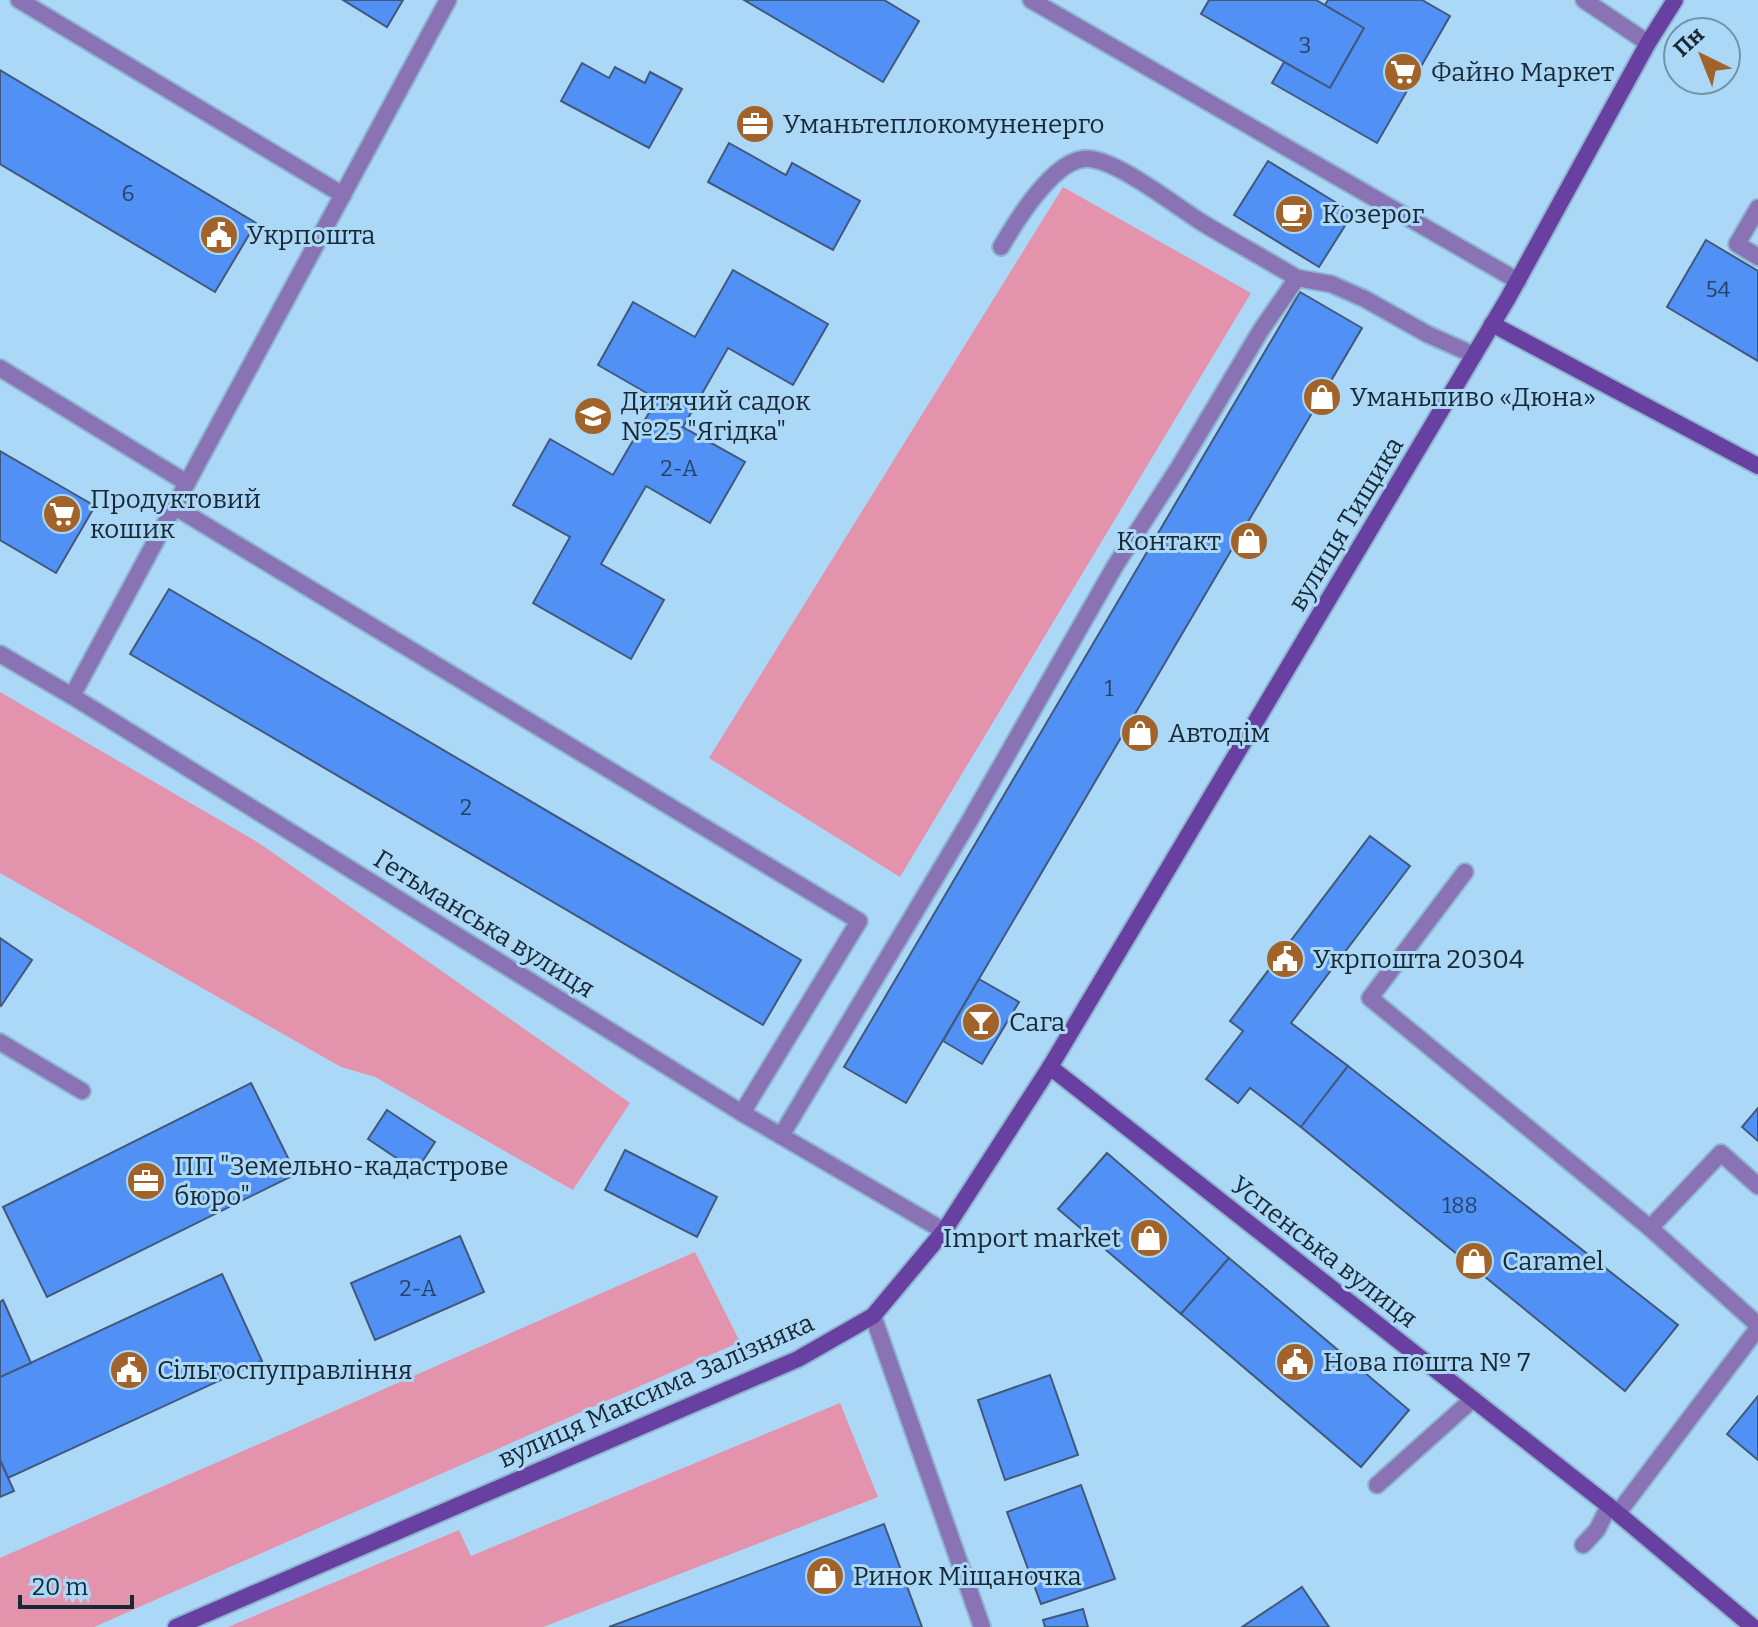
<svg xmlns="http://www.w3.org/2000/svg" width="1758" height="1627" font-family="Bitter,serif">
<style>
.green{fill:#e493ad}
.building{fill:#5191f5;stroke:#42587b;stroke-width:2}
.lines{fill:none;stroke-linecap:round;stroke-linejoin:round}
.lane-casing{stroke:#8eb5d0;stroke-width:20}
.street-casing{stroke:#8eb5d0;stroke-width:20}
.secondary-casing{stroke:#8eb5d0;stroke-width:20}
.lane{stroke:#8973b4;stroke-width:16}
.street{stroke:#8973b4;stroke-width:16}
.secondary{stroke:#6840a2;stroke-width:16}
.labels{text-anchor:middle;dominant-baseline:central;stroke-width:6;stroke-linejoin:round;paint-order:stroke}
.number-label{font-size:22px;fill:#264365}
.poi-label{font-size:26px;fill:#182935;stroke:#acd8f7;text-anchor:start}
.street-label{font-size:26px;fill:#182935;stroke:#acd8f7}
</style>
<rect width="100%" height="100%" fill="#acd8f7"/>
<!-- green -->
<g class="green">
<path d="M1063,187L1251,293L900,877L709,758Z"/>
<path d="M0,692L259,843L630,1103L573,1190L375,1077L341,1067L0,873Z"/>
<path d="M695,1252L740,1342L94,1627H0V1558Z"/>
<path d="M840,1403L878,1497L543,1627H228L459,1530L471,1556Z"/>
</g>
<!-- building -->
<g class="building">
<path d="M343,0H403L387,27Z"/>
<path d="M744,0H884L919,21L883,82Z"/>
<path d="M1209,0H1316L1364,28L1330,88L1201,14Z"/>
<path d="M1328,0H1422L1450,16L1377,143L1272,83L1284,62L1330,88L1364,28L1325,5Z"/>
<path d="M582,63L609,78L615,67L645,83L650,72L682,89L649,148L561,101Z"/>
<path d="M0,70L256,223L215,292L0,164Z"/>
<path d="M729,143L786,175L792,163L860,201L833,250L708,182Z"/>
<path d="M1268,161L1353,213L1319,267L1234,215Z"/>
<path d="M1706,240L1758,271V361L1667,307Z"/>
<path d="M733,270L828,324L793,385L728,348L683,427L745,462L710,523L646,486L601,564L664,600L631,659L533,603L570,537L513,505L550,439L613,475L657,399L598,365L633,302L695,337Z"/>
<path d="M1300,292L1362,328L906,1103L844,1067Z"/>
<path d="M0,451L95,506L56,573L0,540Z"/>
<path d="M169,589L801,960L763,1025L130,654Z"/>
<path d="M1370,836L1410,866L1291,1023L1348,1066L1301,1127L1250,1088L1238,1103L1206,1079L1243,1031L1230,1021Z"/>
<path d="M0,938L32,960L1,1006L0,1005Z"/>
<path d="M979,979L1019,1002L982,1064L943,1041Z"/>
<path d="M1348,1066L1678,1325L1625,1391L1301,1127Z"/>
<path d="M251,1083L296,1174L47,1297L3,1207Z"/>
<path d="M1758,1108V1141L1742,1127Z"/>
<path d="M387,1110L435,1142L416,1171L368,1139Z"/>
<path d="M625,1150L717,1197L697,1237L605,1190Z"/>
<path d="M1107,1153L1229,1258L1181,1314L1058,1209Z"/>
<path d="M460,1236L484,1292L375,1340L351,1283Z"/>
<path d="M1229,1258L1409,1410L1361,1467L1181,1314Z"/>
<path d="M222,1274L262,1361L8,1478L0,1460V1377Z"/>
<path d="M3,1300L31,1363L0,1377V1302Z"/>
<path d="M1050,1375L1078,1455L1005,1480L978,1400Z"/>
<path d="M1758,1396V1460L1727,1434Z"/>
<path d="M0,1460L14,1491L0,1497Z"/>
<path d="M1081,1485L1115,1579L1041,1604L1007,1512Z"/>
<path d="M884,1524L922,1627H609Z"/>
<path d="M1302,1587L1329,1627H1242Z"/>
<path d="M1083,1609L1088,1627H1045L1043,1620Z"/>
</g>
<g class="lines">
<!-- lane casing -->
<g class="lane-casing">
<g id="lane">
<path d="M19,0L343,195"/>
<path d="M1031,0L1518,281"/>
<path d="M1584,0L1648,43"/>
<path d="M1758,208L1737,244L1758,257"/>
<path d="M1001,247C1016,221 1052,163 1083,159C1113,155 1179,209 1206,225C1236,243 1267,260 1297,278"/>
<path d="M0,368L187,483"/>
<path d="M175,507L859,921L742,1113"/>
<path d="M72,696L448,0"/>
<path d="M1465,872L1370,998L1650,1228"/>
<path d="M0,1042L82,1091"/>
<path d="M781,1136L970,820L1115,566L1179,467L1261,330L1297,278L1331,284L1365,299L1427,334L1474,355"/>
<path d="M1758,1186L1721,1153L1650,1228L1758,1325"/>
<path d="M1377,1485L1473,1399"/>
<path d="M1618,1513L1758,1328"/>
<path d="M1583,1545L1597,1530L1609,1506"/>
</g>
</g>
<!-- street casing -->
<g class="street-casing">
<g id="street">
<path d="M0,654L72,696L742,1113L944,1231"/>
<path d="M873,1316L982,1627"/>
</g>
</g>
<!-- secondary casing -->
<g class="secondary-casing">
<g id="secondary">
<path d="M1492,324L1758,466"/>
<path d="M1050,1067L1609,1506L1753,1627"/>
<path d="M176,1627L798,1359L873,1316L944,1231L1050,1067L1508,298L1648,43L1675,0"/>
</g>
</g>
<!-- lane -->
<use href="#lane" class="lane"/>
<!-- street -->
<use href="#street" class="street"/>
<!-- secondary -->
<use href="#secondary" class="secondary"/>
</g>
<!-- icons -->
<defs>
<g id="supermarket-disc" transform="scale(2)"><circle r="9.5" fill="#a2632a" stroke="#acd8f7"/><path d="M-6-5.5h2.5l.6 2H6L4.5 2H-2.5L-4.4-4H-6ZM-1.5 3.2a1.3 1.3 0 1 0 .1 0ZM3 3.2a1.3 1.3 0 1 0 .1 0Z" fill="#fff"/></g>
<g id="office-disc" transform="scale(2)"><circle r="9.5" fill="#a2632a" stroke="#acd8f7"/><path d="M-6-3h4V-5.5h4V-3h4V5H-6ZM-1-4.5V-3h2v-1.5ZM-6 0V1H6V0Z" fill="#fff"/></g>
<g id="cafe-disc" transform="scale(2)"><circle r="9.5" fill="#a2632a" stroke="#acd8f7"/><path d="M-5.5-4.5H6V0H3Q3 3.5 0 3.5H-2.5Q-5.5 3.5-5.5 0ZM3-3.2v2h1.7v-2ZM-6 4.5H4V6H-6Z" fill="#fff"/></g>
<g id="civic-disc" transform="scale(2)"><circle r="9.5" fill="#a2632a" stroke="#acd8f7"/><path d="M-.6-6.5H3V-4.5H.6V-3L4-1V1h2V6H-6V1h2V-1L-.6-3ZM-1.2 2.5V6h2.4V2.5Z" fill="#fff"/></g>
<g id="shop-disc" transform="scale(2)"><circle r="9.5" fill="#a2632a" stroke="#acd8f7"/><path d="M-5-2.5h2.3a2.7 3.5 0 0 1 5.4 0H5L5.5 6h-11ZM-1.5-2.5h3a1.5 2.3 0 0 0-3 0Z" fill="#fff"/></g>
<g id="school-disc" transform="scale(2)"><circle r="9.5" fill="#a2632a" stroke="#acd8f7"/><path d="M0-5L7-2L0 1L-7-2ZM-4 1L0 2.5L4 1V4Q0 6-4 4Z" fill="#fff"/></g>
<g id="bar-disc" transform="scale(2)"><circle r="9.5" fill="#a2632a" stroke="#acd8f7"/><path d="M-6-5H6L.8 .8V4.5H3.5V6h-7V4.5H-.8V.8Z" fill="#fff"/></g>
</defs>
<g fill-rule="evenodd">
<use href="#supermarket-disc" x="1403" y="72"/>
<use href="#office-disc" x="755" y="124"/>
<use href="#cafe-disc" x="1294" y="214"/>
<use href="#civic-disc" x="219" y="235"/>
<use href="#shop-disc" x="1322" y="397"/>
<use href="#school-disc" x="593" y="416"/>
<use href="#supermarket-disc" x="62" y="514"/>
<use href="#shop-disc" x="1249" y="541"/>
<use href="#shop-disc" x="1140" y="733"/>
<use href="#civic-disc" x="1285" y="959"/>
<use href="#bar-disc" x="981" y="1022"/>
<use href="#office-disc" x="146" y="1181"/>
<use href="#shop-disc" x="1149" y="1238"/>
<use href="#shop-disc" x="1474" y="1261"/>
<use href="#civic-disc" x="1295" y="1362"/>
<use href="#civic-disc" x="129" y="1370"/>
<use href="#shop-disc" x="825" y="1576"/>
</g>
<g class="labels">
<!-- number labels -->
<g class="number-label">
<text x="1305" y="45">3</text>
<text x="128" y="193">6</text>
<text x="1718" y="289">54</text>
<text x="679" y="468">2-А</text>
<text x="1109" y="688">1</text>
<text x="466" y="807">2</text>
<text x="1460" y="1205">188</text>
<text x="418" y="1288">2-А</text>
</g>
<!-- poi labels -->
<g class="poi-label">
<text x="1431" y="72">Файно Маркет</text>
<text x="783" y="124">Уманьтеплокомуненерго</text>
<text x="1322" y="214">Козерог</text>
<text x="247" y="235">Укрпошта</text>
<text x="1350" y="397">Уманьпиво «Дюна»</text>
<text x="621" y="401">Дитячий садок<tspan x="621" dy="30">№25 "Ягідка"</tspan></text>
<text x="90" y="499">Продуктовий<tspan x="90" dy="30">кошик</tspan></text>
<text x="1221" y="541" text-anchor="end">Контакт</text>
<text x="1168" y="733">Автодім</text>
<text x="1313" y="959">Укрпошта 20304</text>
<text x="1009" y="1022">Сага</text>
<text x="174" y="1166">ПП "Земельно-кадастрове<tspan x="174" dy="30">бюро"</tspan></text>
<text x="1121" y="1238" text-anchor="end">Import market</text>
<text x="1502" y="1261">Caramel</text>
<text x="1323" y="1362">Нова пошта № 7</text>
<text x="157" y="1370">Сільгоспуправління</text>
<text x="853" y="1576">Ринок Міщаночка</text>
</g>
<!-- street labels -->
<g class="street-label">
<text transform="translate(1346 524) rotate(-59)">вулиця Тищика</text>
<text transform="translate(484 924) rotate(32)">Гетьманська вулиця</text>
<text transform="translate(1324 1252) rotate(38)">Успенська вулиця</text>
<text transform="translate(656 1391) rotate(-24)">вулиця Максима Залізняка</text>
</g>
</g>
<!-- north arrow -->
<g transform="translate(1702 56) rotate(317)"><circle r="38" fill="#acd8f7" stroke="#7192a9" stroke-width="2"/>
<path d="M0-6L14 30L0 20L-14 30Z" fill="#a2632a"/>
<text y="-12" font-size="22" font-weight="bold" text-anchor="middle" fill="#182935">Пн</text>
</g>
<!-- scale -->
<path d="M20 1595v12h112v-12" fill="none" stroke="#182935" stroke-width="4"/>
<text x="32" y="1595" font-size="24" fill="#182935" stroke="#acd8f7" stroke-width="6" paint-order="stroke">20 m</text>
</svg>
